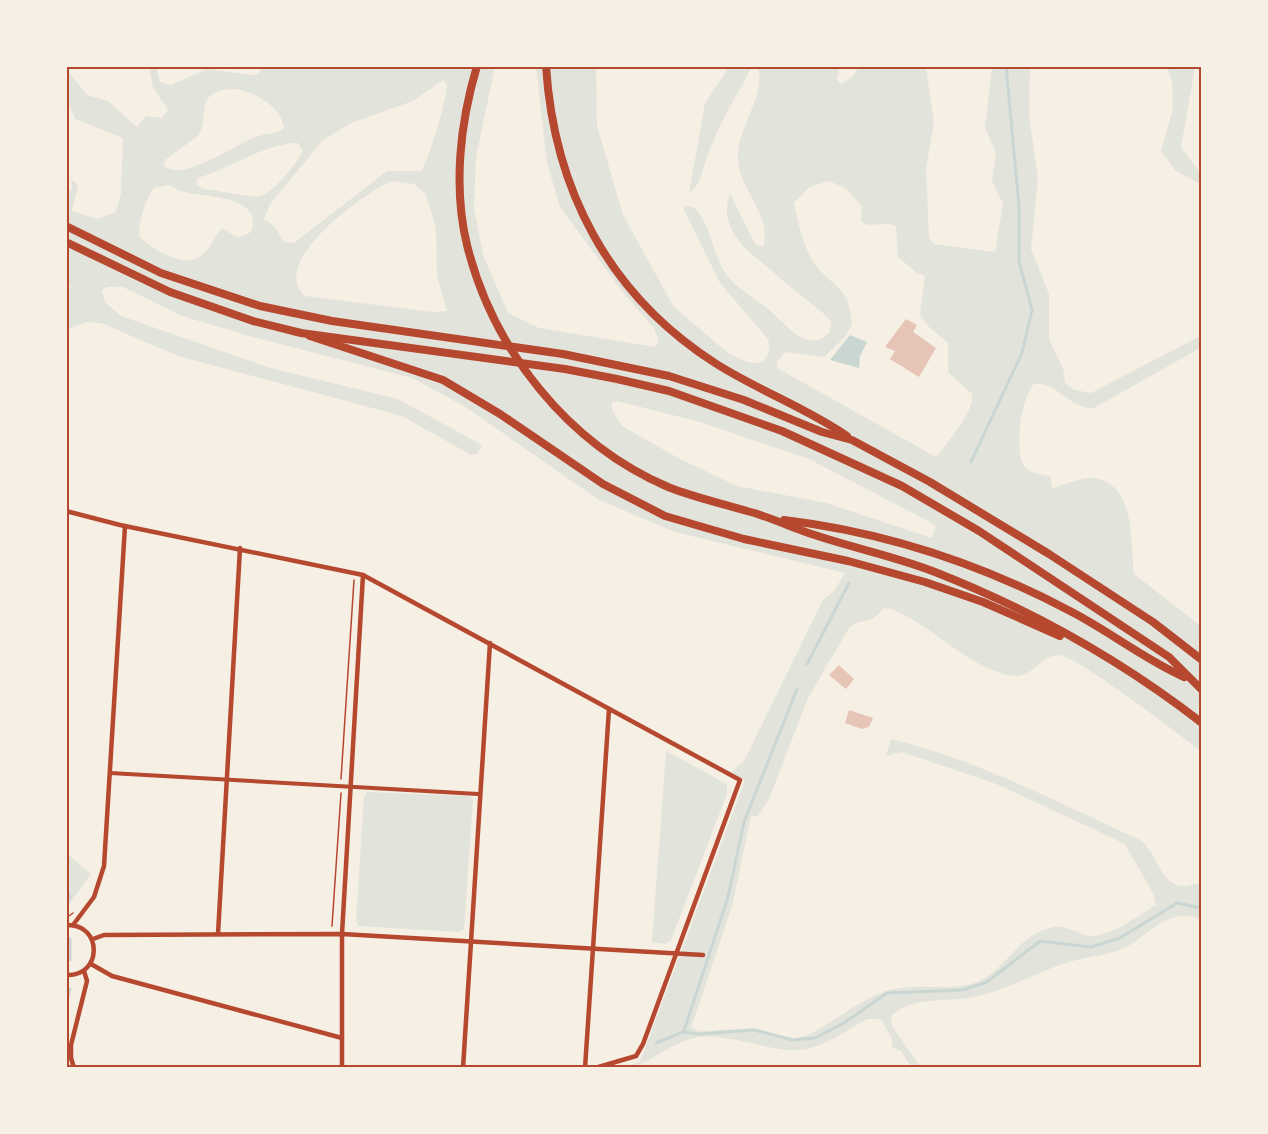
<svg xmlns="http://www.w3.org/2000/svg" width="1268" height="1134" font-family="'DM Sans',sans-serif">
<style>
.green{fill:#e2e4dc;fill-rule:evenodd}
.water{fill:#c9d6d2}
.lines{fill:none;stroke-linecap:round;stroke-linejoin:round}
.stream{stroke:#c9d6d2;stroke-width:3}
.building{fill:#e6c5b7}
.path{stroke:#b5482f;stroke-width:1.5}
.pedestrian{stroke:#b5482f;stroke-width:4}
.minor{stroke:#b5482f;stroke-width:4.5}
.motorway{stroke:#b5482f;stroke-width:8}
.neatline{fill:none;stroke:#b5482f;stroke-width:2}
</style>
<rect width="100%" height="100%" fill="#f6efe4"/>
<!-- green -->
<g class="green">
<path d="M149,66H156L160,82L171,85L207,69L252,75L258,74L264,66H495L476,157L474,208L483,255L508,313L539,328L655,347L659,342L654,328L625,295L560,207L547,163L536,66H596L597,126L623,215L674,307L728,353L747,362L759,363L764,360L770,350L768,339L720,283L684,210L685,205L695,208C711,226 712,251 724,271C734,287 751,296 766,307C783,320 807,357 830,332L831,321L823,313C806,300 789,286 772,271C749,252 717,230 730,194L754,242L758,246H763C773,216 739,190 738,160C736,128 766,98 758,66H840L837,80L841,84L852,77L860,66H926L934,124L926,168L929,238L934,244L995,252L1003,204L992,181L996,153L985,128L992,66H1030L1029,115L1038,178L1031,249L1049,294V339L1063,368L1065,383L1074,390L1091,393L1202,335V347L1094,408C1069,410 1058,381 1034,384C1021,397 1013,453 1025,467C1032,476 1043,473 1051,477L1052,488C1066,485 1078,477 1093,478C1137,484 1130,543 1134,574L1202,627V752C1183,737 1074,654 1059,655C1032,657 1036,686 997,672C959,658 929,624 891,609L884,608L873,619L855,623L849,628L808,698L769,799L758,816H751L732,906L691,1028L700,1031L755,1028L792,1039L806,1036C835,1022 864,995 895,989C922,983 952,992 977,982C1006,970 1017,936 1050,928C1064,924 1073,931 1085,935C1106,941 1139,915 1156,905L1153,893L1125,844L999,785L902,752L886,756L891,739C978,760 1059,803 1140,840C1156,851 1161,885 1182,886C1189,887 1195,883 1202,883V920C1165,904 1148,940 1117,951C1105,955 1093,956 1081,959C1044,967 1010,990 973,997C945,1003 914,995 891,1016L892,1026L921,1068H912L901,1051L892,1047V1039L881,1019H867C847,1030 824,1048 800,1050C770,1053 720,1029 690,1039C664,1047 646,1068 619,1068L640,1062L745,780L731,772L744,761L823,600L834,591L845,573L675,532L599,500L464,406L412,378L253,337L182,316L123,287H107L102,291L105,302L121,316L270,368L398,399L482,445L477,454L471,455L402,416L178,356L101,323L86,322L66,330V293L71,287L66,282V196L72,189L71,179L78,185L72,211L97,219L116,212L121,193L123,138L75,119L66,97V68L87,95L108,101L137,127L146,116L162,118L168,110L153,87ZM443,80L447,85C448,95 428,164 421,171H387L294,243L284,242L274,226L264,219L270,204L323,140L351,123L413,101ZM235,89C255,92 281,106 284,128C276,135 263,133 253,138C235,145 179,184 164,165L165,160L199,135C210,113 193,90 235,89ZM298,143L303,151C296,164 274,193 260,196C252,198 215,190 203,189L196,184L198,178C232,168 262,144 298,143ZM392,181L414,184L426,195L436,228L437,276L447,311L433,312L305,296C267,262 365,192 392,181ZM829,181L845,188L862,206L861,222C872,229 885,220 896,226L898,257L917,273L925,276L920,314L928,326L948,343V372L972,394C975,411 947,443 936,457L777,368V362L785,352L824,357L844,338L852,324C850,283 827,286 811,258C802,241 798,222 794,203L809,187ZM167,185C173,186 178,191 185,192C207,198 264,195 251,232L238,238L222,228C214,236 211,248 202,255C185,270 151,249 139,236C140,218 144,203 154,188ZM617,401L700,422L809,459L930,522L936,527L932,538L826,503L737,486L682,460L622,426L612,410V403Z"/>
<path d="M730,66H752C736,97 717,127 706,160C702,172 700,186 689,193L705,103Z"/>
<path d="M1166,66H1195L1181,147L1202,175V185L1176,171L1161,151L1173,109L1172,81Z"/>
<path d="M666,751L727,784V794L671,940L665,944L652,942Z"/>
<path d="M367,792L470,796L473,800L464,929L459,932L358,926L356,920L364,796Z"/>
<path d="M66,853L91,874L66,909Z"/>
</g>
<!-- water -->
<path class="water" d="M850,335L867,342L860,356L859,368L830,360Z"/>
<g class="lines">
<!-- stream -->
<g class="stream">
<path d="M971,462L1022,353L1032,310L1019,261V206L1006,66"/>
<path d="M807,664L849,583"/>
<path d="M66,887L70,898"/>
<path d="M70,939V960"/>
<path d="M67,1000L70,989"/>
<path d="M684,1031L728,897L744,822L797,689"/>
<path d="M656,1043L683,1032L700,1034L754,1030L793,1040L815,1038L844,1023L887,993L963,990L987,982L1040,941L1091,947L1120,938L1177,903L1202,908"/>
</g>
</g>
<!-- building -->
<g class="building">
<path d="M906,319L917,325L913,332L936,348L919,377L890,359L895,351L885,347Z"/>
<path d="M839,665L854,679L846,689L829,675Z"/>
<path d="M849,710L873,718L869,727L862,729L845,723Z"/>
</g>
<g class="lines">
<!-- path -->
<g class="path">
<path d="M341,779L354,580"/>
<path d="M66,918L73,913"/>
<path d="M332,926L341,793"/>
</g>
<!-- pedestrian -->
<path class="pedestrian" d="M110,773L478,794"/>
<!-- minor -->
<g class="minor">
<path d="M66,511L120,525L363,575L740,780L643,1044L636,1056L595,1068"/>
<path d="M66,925C103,923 103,977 66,975"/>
<path d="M73,925L94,897L104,866L125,526"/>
<path d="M218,934L240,548"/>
<path d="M93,939L104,935L342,934L703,955"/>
<path d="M91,964L112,976L342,1038"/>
<path d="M66,1041L74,1068"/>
<path d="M71,1057V1045L87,981L84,971"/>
<path d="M342,1068V934L363,575"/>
<path d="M463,1068L490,643"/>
<path d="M585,1068L609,709"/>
</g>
<!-- motorway -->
<g class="motorway">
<path d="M477,66C460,123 453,187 467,245C493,350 568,444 668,487C693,497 720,503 747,511C766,516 784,524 803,531C847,547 892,555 935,572C1029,609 1122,661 1202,723"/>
<path d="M546,66C554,190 609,295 715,363C757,390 805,407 847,436"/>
<path d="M66,226L161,273L260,306L332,321L563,354L669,376L744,400L822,432L852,440L930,482L1049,554L1153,622L1202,660"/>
<path d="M66,242L170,292L253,321L301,333L565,369L617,379L669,391L782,431L902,486L979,531L1169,657L1202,690"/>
<path d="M310,336L443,380L500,414L603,484L665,516L744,539L848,561L925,582L983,602L1060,636"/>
<path d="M784,520C884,532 981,564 1070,611C1109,631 1144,659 1184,677"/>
</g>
</g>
<!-- border -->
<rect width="1268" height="1134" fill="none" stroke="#f6efe4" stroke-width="135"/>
<rect x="68" y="68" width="1132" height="998" class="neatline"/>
</svg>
